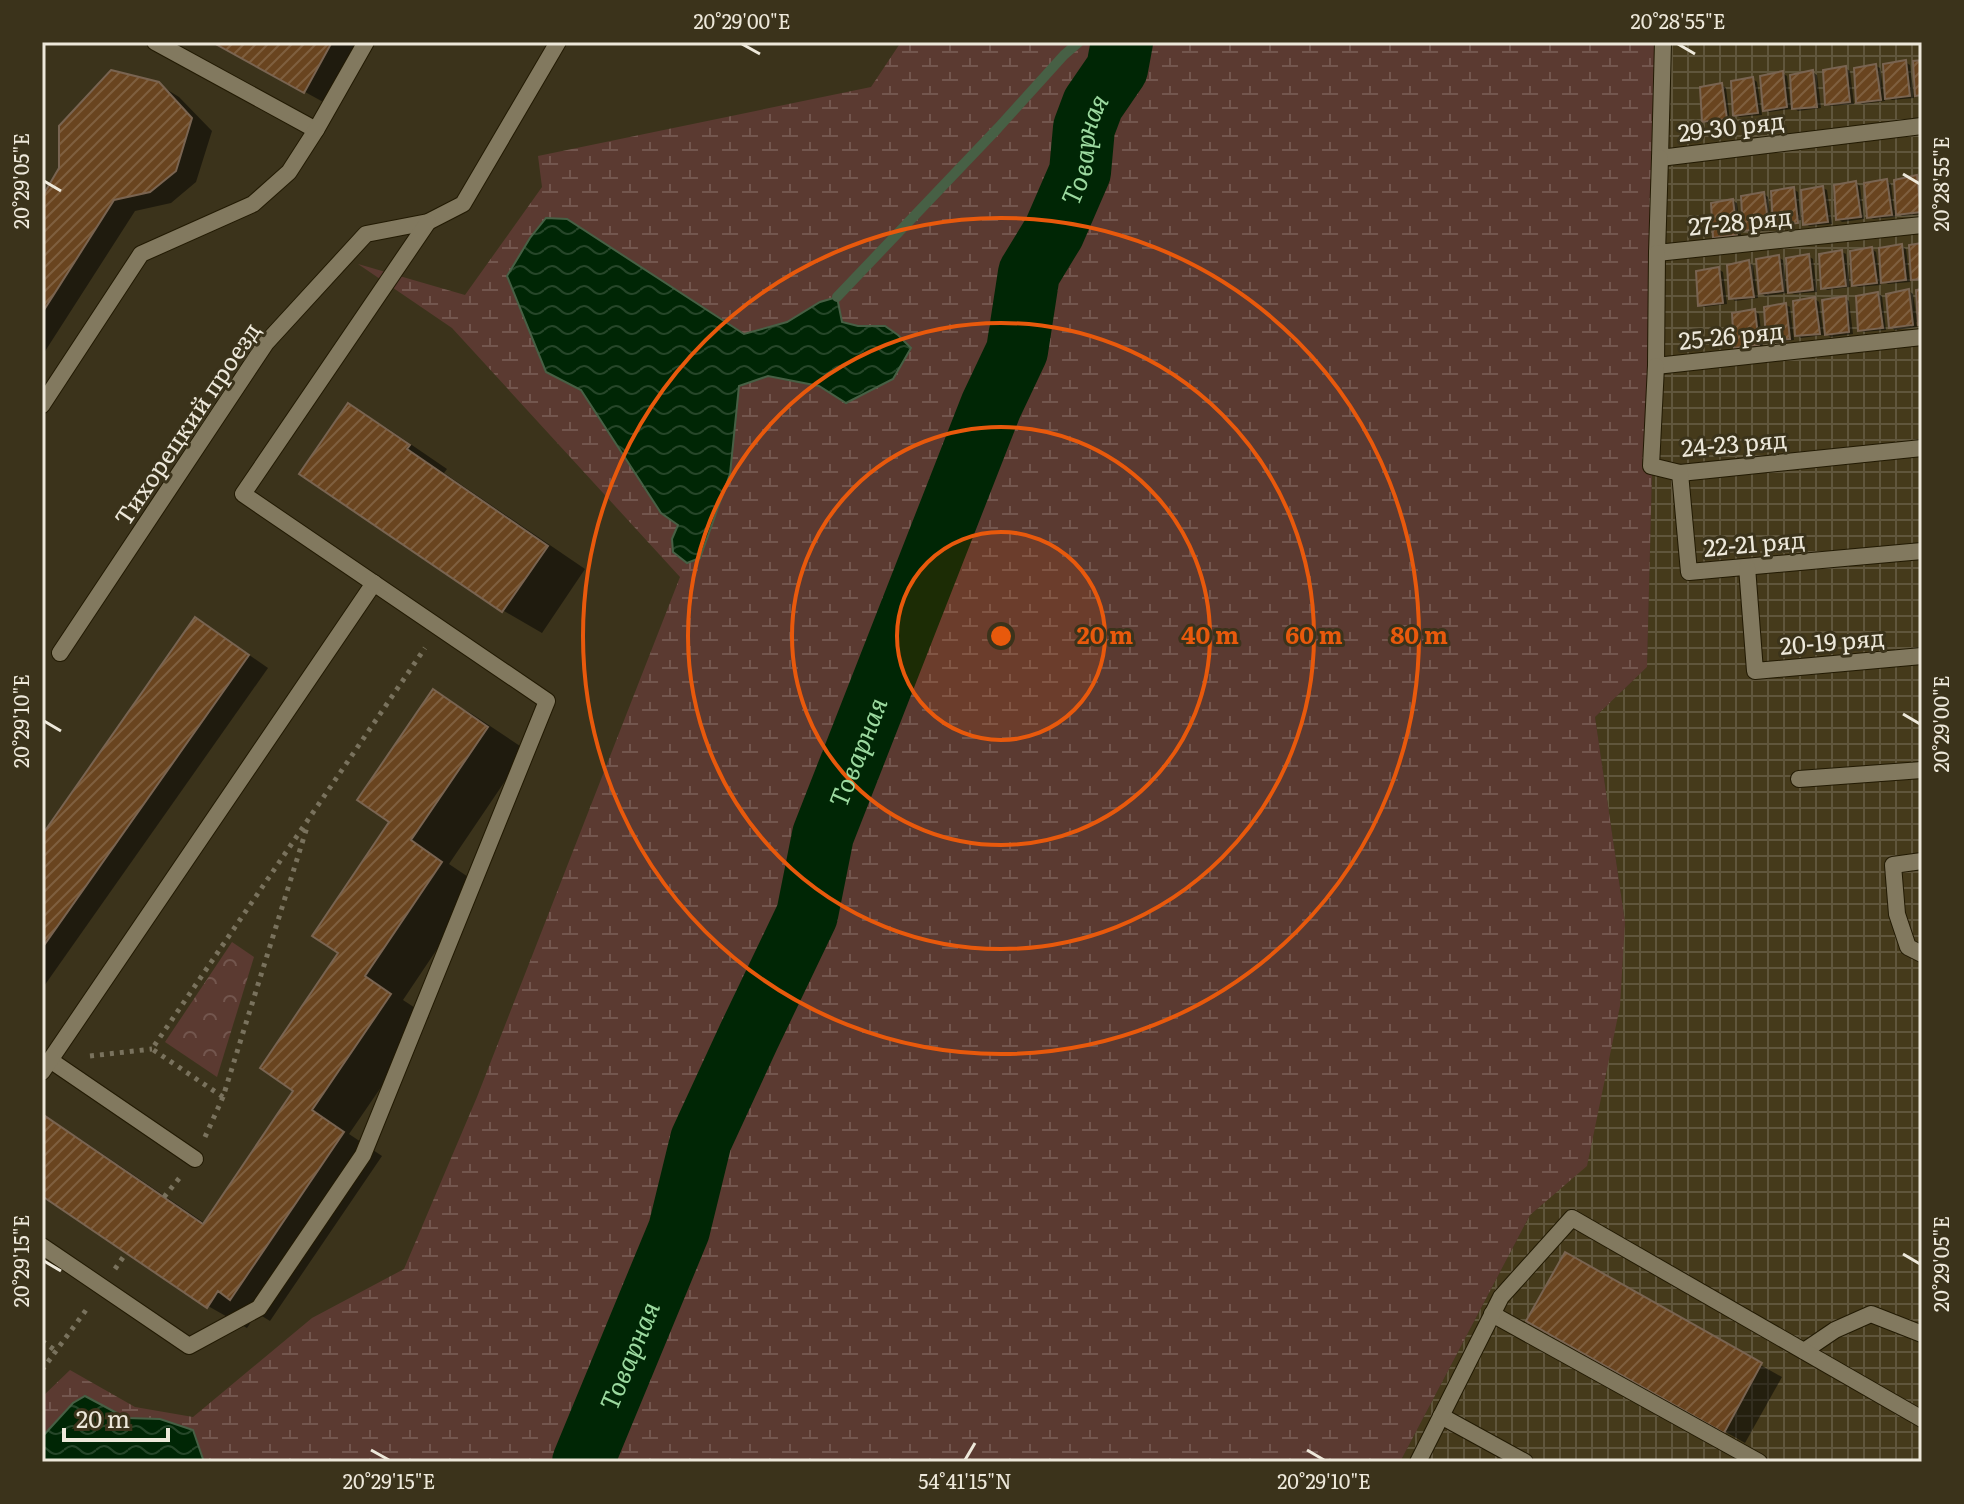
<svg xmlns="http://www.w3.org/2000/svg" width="1964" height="1504" font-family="Literata,serif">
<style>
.industrial{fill:url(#industrial-grid)}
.wetland{fill:url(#wetland-marsh);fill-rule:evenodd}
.park{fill:url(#park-crowns)}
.water{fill:url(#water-waves);stroke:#476045;stroke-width:2}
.shadow{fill:#0007}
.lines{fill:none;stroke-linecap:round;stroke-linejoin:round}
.stream{stroke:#476045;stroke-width:10}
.river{stroke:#002605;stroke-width:62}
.building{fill:url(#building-hatch);stroke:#796451;stroke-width:2}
.lane-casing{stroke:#221a03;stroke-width:18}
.path{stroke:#79725d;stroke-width:5;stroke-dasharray:4 6;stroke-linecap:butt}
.lane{stroke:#82795f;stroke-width:16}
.ticks{fill:none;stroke:#ede8da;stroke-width:3}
.ring{fill:none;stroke:#e8590c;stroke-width:4}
.labels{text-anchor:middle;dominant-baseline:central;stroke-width:6;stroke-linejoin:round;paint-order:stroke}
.street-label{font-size:24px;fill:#ede8da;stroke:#3b331b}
.water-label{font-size:26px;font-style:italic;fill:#9bd99f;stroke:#3b331b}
.centre{fill:#e8590c;stroke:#3b331b;stroke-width:4}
.ring-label{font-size:24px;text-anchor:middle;font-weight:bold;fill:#e8590c;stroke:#3b331b;stroke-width:6;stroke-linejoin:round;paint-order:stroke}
.neatline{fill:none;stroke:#ede8da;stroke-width:3}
.ticks-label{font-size:20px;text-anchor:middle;fill:#ede8da}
</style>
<defs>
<pattern id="industrial-grid" width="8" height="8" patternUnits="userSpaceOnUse" patternTransform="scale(2)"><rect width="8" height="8" fill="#453a1b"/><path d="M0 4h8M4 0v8" fill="none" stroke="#60563c"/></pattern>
<pattern id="wetland-marsh" width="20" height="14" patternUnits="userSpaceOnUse" patternTransform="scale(2)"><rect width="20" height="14" fill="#5b3a31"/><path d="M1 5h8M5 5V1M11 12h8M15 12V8" fill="none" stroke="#73564e"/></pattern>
<pattern id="park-crowns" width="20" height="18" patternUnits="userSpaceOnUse" patternTransform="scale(2)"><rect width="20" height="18" fill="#5b3a31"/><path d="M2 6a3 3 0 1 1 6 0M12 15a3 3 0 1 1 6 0" fill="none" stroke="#73564e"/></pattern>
<pattern id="water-waves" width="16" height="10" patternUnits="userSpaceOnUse" patternTransform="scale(2)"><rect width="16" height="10" fill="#002605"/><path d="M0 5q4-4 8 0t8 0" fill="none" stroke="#264629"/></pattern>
<pattern id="building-hatch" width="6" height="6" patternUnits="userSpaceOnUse" patternTransform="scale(2)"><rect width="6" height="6" fill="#69441f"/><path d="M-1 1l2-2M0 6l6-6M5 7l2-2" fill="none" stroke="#7f5f3f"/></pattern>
</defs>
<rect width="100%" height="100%" fill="#3b331b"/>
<!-- industrial -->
<path class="industrial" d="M1663,42H1922V1462H1400L1530,1215L1587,1165L1625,922L1595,717L1647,667Z"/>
<!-- wetland -->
<path class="wetland" d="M901,42H1663L1647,667L1595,717L1625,922L1620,1006L1587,1166L1530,1215L1400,1462H204L193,1430L160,1419L126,1418L85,1396L73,1403L42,1437V1397L70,1370L135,1407L193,1417L312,1318L404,1269L477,1097L680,577L452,328L358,264L465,295L542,187L538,156L871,87ZM567,219L745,334L787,322L820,302C847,327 848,326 885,326L846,403L819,386L768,376L739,386L730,474L672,539L679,525L637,477L581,390L546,372L507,276L530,238Z"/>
<!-- park -->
<path class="park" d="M232,942L254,957L217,1077L165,1042Z"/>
<!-- water -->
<g class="water">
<path d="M546,218L567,219L744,334L787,322L820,302L837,297L842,322L858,326H885L898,335L911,348L893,379L846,403L819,386L768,376L739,386L730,474L700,558L687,563L673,552L672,539L678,525L661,513L581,390L546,372L507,276L530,238Z"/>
<path d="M85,1396L126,1418L160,1419L193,1430L204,1462H42V1437L73,1403Z"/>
</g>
<!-- shadow -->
<g class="shadow">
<path d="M215,42H359L325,103Z"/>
<path d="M1905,62L1910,65L1914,98L1892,100L1884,96L1885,101L1862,104L1858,101L1876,66L1880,68L1884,95L1887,94Z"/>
<path d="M1845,68L1850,71L1854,104L1831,106L1827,104Z"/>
<path d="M1812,72L1817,75L1821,108L1798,111L1792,107Z"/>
<path d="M1782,73L1787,76L1791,109L1769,112L1765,109Z"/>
<path d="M1753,79L1757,82L1762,115L1739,117L1735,114Z"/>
<path d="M158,84L179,97L212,131L196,182L171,203L135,211L42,356V200Z"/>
<path d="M1722,85L1726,88L1730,121L1708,124L1704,121Z"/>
<path d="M1916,178L1921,180L1922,214L1902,216L1895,211V217L1873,219L1869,217L1887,181L1891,184L1894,210H1898Z"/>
<path d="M1856,183L1860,186L1864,219L1842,222L1838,219Z"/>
<path d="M1823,188L1827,190L1832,224L1809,226L1806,224Z"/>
<path d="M1793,189L1798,192L1801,220L1777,223Z"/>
<path d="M1764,194L1768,197L1772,230L1750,232L1745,230Z"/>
<path d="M1733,201L1737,203L1741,236L1719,239L1715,236Z"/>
<path d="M1901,246L1906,249L1910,282L1888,284L1880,280L1881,285L1858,287L1854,285L1872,249L1876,252L1880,278H1883Z"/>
<path d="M1842,252L1846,254L1850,287L1827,290L1823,287Z"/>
<path d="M1808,256L1813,259L1817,292L1794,294L1788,291Z"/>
<path d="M1778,257L1783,260L1787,293L1765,296L1761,293Z"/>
<path d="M1749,263L1753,265L1758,298L1735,301L1731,298Z"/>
<path d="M1718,269L1723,272L1727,304L1704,307L1700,305Z"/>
<path d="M1909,291L1913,294L1916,314H1919L1922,291V325L1916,322L1917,327L1895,330L1891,327Z"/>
<path d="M1878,294L1882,296L1886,330L1864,332L1860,330Z"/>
<path d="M1845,298L1849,301L1853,334L1831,337L1826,334Z"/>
<path d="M1815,299L1819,302L1824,335L1801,338L1797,335Z"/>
<path d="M1786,305L1790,307L1794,340L1772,343L1768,340Z"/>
<path d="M1754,311L1759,314L1763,347L1741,349L1736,347Z"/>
<path d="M348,405L387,428L447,469L444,473L585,569L542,633L504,611L302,473Z"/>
<path d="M196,620L216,632L268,668L42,989V839Z"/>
<path d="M433,692L472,714L526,750L449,864L480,885L403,1000L429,1017L349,1134L382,1156L270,1321L257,1313L247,1328L208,1306L42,1193V1116L79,1138L206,1224L296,1090L340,953L392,821Z"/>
<path d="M1565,1255L1782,1377L1745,1443L1529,1321Z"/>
</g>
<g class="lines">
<!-- stream -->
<path class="stream" d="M837,297L998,128L1064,55L1079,42"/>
<!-- river -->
<path class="river" id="s1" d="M583,1462L679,1230L701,1140L749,1036L807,915L823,835L991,406L1017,351L1029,273L1054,232L1080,172L1084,128L1093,104L1117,69L1122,42"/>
</g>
<!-- building -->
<g class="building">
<path d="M212,42H332L304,93Z"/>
<path d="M1906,60L1910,96L1885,99L1883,64Z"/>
<path d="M1922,60V95L1915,96L1913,61Z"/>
<path d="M1876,64L1881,100L1856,103L1854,68Z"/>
<path d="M1846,66L1850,102L1825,105L1823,70Z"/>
<path d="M111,70L159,82L192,118L176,171L150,192L114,200L42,313V197L59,168V126Z"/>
<path d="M1813,70L1817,107L1792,109L1790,75Z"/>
<path d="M1783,71L1787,107L1763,111L1760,76Z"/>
<path d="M1753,77L1758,113L1733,116L1731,81Z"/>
<path d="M1722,83L1727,119L1702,122L1700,87Z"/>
<path d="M1917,175L1921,212L1896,215L1894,180Z"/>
<path d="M1887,179L1892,215L1867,218L1864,183Z"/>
<path d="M1856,181L1861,217L1836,220L1834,185Z"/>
<path d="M1823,186L1828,222L1803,225L1801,190Z"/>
<path d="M1794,187L1798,223L1773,226L1771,191Z"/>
<path d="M1764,192L1769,228L1743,231L1741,196Z"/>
<path d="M1733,199L1737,235L1713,238L1711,203Z"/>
<path d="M1922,243V279L1911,280L1909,245Z"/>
<path d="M1902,244L1906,280L1881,283L1879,248Z"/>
<path d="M1872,247L1877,283L1852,286L1850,251Z"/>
<path d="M1842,250L1846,286L1821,289L1819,254Z"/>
<path d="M1809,254L1813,290L1788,293L1786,258Z"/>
<path d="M1779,255L1783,291L1759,294L1756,259Z"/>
<path d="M1749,260L1754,297L1729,299L1727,265Z"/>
<path d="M1719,267L1723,303L1698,306L1696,271Z"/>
<path d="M1909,289L1913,325L1889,328L1886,294Z"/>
<path d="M1922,289V324L1918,325L1916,290Z"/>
<path d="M1878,292L1883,328L1858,331L1856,296Z"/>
<path d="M1846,296L1849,332L1825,335L1822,300Z"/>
<path d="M1815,297L1820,334L1795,336L1793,301Z"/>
<path d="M1786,303L1790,339L1766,341L1764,307Z"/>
<path d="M1755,309L1759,345L1734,348L1732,313Z"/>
<path d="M348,403L410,445L407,449L548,546L502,612L299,474Z"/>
<path d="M195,617L249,655L42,948V835Z"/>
<path d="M433,689L488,727L411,840L442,862L365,976L391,994L312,1110L344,1132L230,1300L218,1291L207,1308L42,1196V1114L203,1224L293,1091L260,1068L338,953L312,936L389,822L357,800Z"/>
<path d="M1565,1252L1762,1363L1724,1433L1526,1321Z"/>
</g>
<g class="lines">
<!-- lane casing -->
<g class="lane-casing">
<g id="lane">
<path d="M155,42L316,130"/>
<path d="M1663,42L1660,158L1922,126"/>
<path d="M1660,158L1657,253L1922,225"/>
<path d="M1657,253L1656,366L1922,337"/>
<path d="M1656,366L1651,466L1680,473L1922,448"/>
<path d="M42,405L141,254L253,204L289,172L316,130L366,42"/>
<path d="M1680,473L1689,572L1922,551"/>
<path d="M1747,567L1755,671L1922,656"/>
<path d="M60,653L266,343L366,234L428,222L463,204L558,42"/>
<path d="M1799,779L1922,770"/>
<path d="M1922,861L1893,865L1897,914L1908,947L1922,954"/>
<path d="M50,1060L195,1159"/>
<path d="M42,1072L374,583"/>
<path d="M42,1246L189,1346L259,1308L363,1155L547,701L243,494L428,222"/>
<path d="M1492,1314L1759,1462"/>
<path d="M1804,1351L1835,1330L1871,1314L1922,1334"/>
<path d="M1441,1416L1525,1462"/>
<path d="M1418,1462L1501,1297L1572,1218L1922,1419"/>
</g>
</g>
<!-- path -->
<g class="path">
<path d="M90,1056L152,1049"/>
<path d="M223,1097L152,1049L425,648"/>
<path d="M205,1137L223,1097L308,824"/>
<path d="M164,1197L181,1176"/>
<path d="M115,1269L126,1253"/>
<path d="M42,1341L56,1351"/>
<path d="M42,1370L89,1306"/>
</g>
<!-- lane -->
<use href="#lane" class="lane"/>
</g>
<!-- ticks -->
<path class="ticks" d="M742,44L760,54M1678,44L1695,54M1903,174L1920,184M44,181L61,191M1903,714L1920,724M44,721L61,731M1903,1254L1920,1264M44,1261L61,1271M371,1450L389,1460M1307,1450L1324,1460M965,1460L975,1443"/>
<!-- distance rings -->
<circle cx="1001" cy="636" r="104" fill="#e8590c" fill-opacity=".12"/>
<g class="ring">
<circle cx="1001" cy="636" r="104"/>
<circle cx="1001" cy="636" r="209"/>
<circle cx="1001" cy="636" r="313"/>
<circle cx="1001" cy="636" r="418"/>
</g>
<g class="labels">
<!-- street labels -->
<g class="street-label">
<text transform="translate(1731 125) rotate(-7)">29-30 ряд</text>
<text transform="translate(1740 220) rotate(-6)">27-28 ряд</text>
<text transform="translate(1731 334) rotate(-6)">25-26 ряд</text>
<text transform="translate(186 423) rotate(-56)">Тихорецкий проезд</text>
<text transform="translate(1734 442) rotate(-5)">24-23 ряд</text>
<text transform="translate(1754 542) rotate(-5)">22-21 ряд</text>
<text transform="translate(1832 640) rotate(-5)">20-19 ряд</text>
</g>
<!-- water labels -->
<g class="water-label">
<text stroke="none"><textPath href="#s1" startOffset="1412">Товарная</textPath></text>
<text stroke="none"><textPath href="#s1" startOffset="764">Товарная</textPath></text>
<text stroke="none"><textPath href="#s1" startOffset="116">Товарная</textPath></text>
</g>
</g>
<circle cx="1001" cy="636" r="12" class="centre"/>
<g class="ring-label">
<text x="1105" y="644">20 m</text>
<text x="1210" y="644">40 m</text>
<text x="1314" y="644">60 m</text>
<text x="1419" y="644">80 m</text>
</g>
<!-- border -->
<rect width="1964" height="1504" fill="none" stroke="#3b331b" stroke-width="88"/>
<!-- scale -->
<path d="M64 1428v12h104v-12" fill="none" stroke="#ede8da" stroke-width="4"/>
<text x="76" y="1428" font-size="24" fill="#ede8da" stroke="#3b331b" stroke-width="6" paint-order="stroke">20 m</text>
<rect x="44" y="44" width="1876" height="1416" class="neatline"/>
<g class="ticks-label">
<text x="742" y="29">20°29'00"E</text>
<text x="1678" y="29">20°28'55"E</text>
<text transform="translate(22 181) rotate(-90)" y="7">20°29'05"E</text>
<text transform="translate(1942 184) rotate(-90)" y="7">20°28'55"E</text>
<text transform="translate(22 721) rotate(-90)" y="7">20°29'10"E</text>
<text transform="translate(1942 724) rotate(-90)" y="7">20°29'00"E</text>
<text transform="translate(22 1261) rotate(-90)" y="7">20°29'15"E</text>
<text transform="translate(1942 1264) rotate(-90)" y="7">20°29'05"E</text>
<text x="389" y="1489">20°29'15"E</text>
<text x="965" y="1489">54°41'15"N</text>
<text x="1324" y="1489">20°29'10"E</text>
</g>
</svg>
